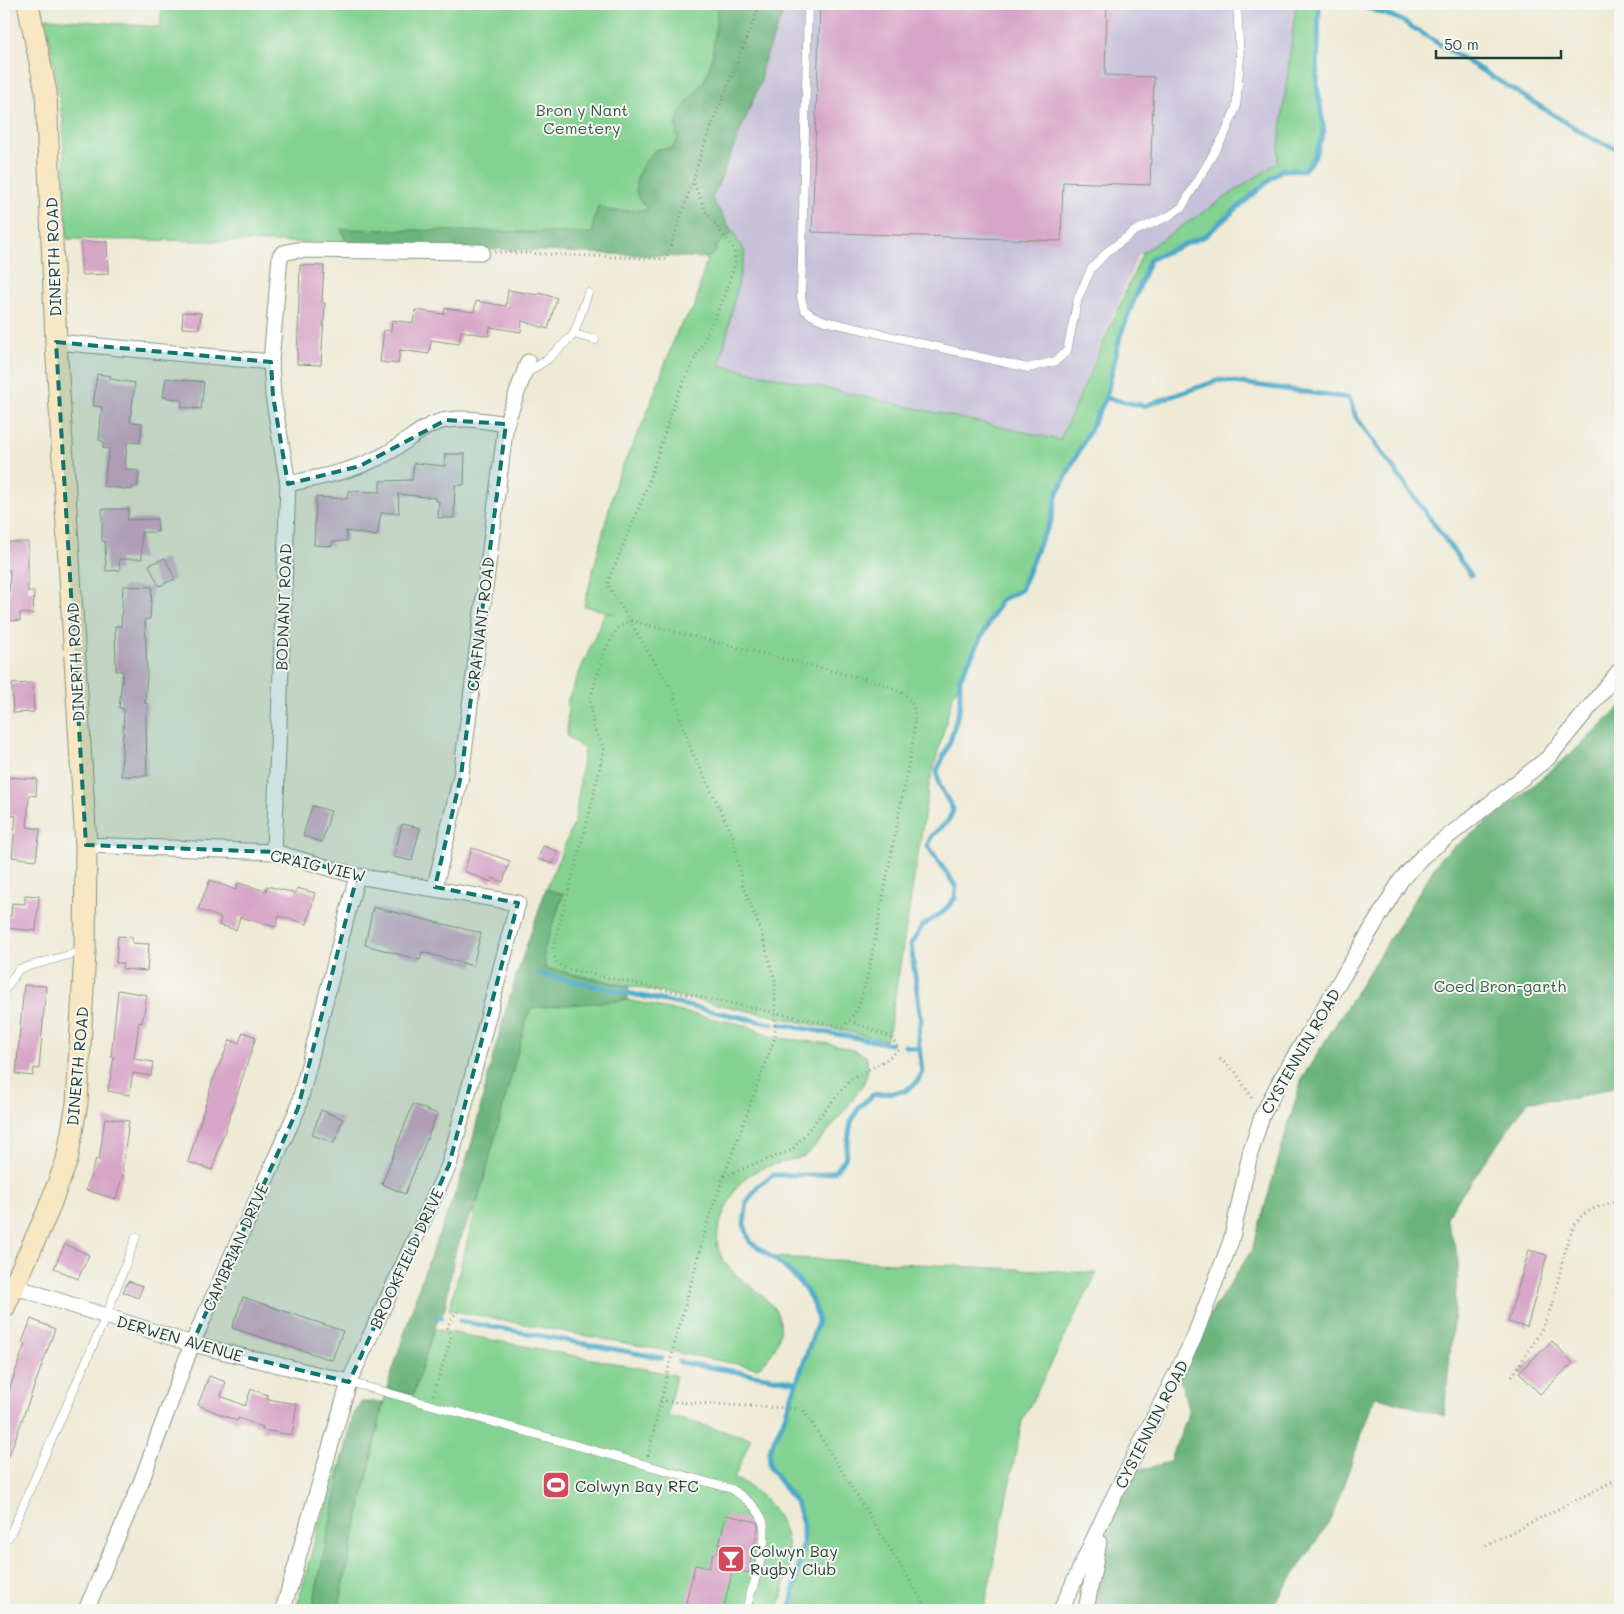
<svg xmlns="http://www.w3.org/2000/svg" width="1624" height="1614" font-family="Mali,sans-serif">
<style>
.industrial{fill:#c6c0d9}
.green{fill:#83d291;stroke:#518862}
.forest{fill:#6ab47b;stroke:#447858}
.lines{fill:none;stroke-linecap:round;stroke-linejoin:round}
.stream{stroke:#48a9c8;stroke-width:5}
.building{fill:#d7a5c7}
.lane-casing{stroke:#869484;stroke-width:9}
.street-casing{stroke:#869484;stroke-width:17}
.secondary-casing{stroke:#869484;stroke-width:23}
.path{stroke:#869484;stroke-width:3;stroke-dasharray:1 4;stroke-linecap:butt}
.lane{stroke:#fff;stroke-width:8}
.street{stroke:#fff;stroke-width:15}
.secondary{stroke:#f9e7c3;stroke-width:21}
.marked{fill:#0f766e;fill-opacity:0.2;stroke:#0f766e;stroke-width:4;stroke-dasharray:10 6;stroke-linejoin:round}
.labels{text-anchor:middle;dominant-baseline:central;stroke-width:4;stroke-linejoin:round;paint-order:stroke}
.park-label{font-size:16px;fill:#335b47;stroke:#f6f6f2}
.street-label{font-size:16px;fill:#1f3d34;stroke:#f6f6f2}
.poi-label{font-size:16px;fill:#1f3d34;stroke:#f6f6f2;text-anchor:start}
</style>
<rect width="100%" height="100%" fill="#f6f6f2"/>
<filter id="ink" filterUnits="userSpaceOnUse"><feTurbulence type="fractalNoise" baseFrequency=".02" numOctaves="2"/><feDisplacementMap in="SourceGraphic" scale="10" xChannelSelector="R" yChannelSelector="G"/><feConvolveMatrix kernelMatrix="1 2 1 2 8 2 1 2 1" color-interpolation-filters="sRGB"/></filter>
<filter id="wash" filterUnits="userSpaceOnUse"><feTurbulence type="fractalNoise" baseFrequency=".0096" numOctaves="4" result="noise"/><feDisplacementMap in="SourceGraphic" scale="20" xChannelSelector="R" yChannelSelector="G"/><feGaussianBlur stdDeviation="1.12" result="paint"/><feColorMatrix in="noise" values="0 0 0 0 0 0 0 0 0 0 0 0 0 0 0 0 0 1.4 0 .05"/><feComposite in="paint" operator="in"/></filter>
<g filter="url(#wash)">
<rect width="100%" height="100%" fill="#eeead5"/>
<!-- industrial -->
<path class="industrial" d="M765,4H1296L1277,163L1138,256L1060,440L719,365L745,252L706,189Z"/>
<!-- green -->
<g class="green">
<path d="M162,4H745L663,234L342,230L347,243L67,239L63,121L46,18L160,27Z"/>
<path d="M1296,4H1321C1320,30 1317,56 1317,82C1317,117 1332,138 1304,170H1281L1205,236L1150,259L1120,336L1106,398L1057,494L1051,521L1038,546L1021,590L1001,600L953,695L929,786L890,1027L886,1040L545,968L544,950L563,894L546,889L575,821L584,749L567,736L568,699L605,613L616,614L584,606L617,478L645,418L678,329L695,306L707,258L715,253V247L733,232L745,252L720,365L1060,440L1143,252L1277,163Z"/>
<path d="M627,1000L748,1026L771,1037L830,1044L853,1050L866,1056C869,1066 868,1073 864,1082C859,1094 816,1148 804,1156C801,1158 794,1159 790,1160C767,1167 746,1169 733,1194C725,1210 713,1232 719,1251C729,1285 790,1295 779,1337C775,1351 768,1360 758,1368L449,1310L527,1016L533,1007Z"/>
<path d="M774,1257L1097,1273L1022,1421L984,1610H790L803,1544V1523L796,1503L770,1468L769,1451L783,1421L818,1322C816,1295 793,1276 774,1257Z"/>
<path d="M434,1329L676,1375L668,1416L751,1438L734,1479C745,1482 755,1490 763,1498C798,1533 790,1567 778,1610H338L387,1388L413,1395Z"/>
<path d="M346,1449L312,1610H296L319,1525Z"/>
</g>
<!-- forest -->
<g class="forest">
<path d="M718,4H786L762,67L761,81L712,199L733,232L715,247V253L707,258L347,243L341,229L592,233L593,223L598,206L610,211L648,210C645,206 640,201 638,197C630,180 645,160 656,149L672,148L678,140C670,113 689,104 702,83C716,62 714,29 718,4Z"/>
<path d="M1620,707V1085L1576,1098L1528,1101L1446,1217L1459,1260L1444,1416L1375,1396L1332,1517L1273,1606L1279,1610H1086L1106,1512L1125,1474L1169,1462L1189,1413L1178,1371L1193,1340L1252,1250L1302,1078L1441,857L1511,804L1584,742Z"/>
<path d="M546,889L563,894L544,950L545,968L629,987L627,1000L532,1008L527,1016L480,1194L455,1252L445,1309L434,1329L413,1395L387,1388L423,1275L457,1189L472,1142L494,1052L516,976Z"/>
<path d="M362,1402H383L338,1610H312L353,1413Z"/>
</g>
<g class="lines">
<!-- stream -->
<g class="stream">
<path d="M1343,4L1367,8L1399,19L1591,138L1620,150"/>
<path d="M1106,398L1144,406L1219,380L1349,398L1356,417L1471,575"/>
<path d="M539,974L772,1024"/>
<path d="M780,1024L890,1044"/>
<path d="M905,1046L919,1049"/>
<path d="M436,1317L442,1318"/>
<path d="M460,1321L662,1358"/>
<path d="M679,1362L796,1382"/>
<path d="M790,1610L803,1544V1523L796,1503L770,1468L769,1451L783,1421L818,1322C815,1287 778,1260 750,1242L744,1224L747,1202L758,1186L773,1175H819L835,1171L845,1159L851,1122L859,1107L873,1095L905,1091L916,1083L922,1074L918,1035L921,1021L911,945L922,926L943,912L955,898L956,887L928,846C930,829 949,829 953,809L939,785L937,771L950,742L960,706V678L1001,600L1021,590L1038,546L1051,521L1057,494L1106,398L1120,336L1150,259L1205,236L1281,170H1304L1314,158L1324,131L1317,84L1319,4"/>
</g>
</g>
<g id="blocks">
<!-- building -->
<g class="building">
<path d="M820,4H1107L1105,75L1154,77L1150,185L1063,182L1061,241L812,232Z"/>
<path d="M81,242H107L108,274L81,275Z"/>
<path d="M300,265L324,266L322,303H325L321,365L297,364Z"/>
<path d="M508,290L538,295L539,293L557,298L548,329L522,321L521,332L490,327L489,336L461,331L459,344L431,340L429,354L400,350L398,364L380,362L384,330L391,331L392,320L413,323L415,310L444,314L445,308L474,312L476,301L506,306Z"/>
<path d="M183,312L201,313L199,329L182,328Z"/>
<path d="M97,374L111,376L110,379L135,383L130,422L142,423L140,443L127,442L125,469L139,471L137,487H132L131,490L103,486L109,449L103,448V441L99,440L102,407L93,406Z"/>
<path d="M166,378L204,382L201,409L181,407L182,400L163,397Z"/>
<path d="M445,454H465L464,485H455L454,518H438L439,501H436V498L398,494L399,513H381L377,536L346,531L347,541L332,542V546L314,545L316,497L347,499L348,491L380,492V481L412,480L414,463L445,466Z"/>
<path d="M102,509H129L127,520L157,519L158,532H141L142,559H119L120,570L106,571L105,541H102Z"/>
<path d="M4,542H28V592H34L33,614L20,613V621L4,620V597L9,598L10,570H4Z"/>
<path d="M165,558L175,579L159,586L149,565Z"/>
<path d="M123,586L152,587L150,619H145L147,676L145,703L148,704L146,716L147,776H121L124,709L119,708L123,671H116L115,626H121Z"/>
<path d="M33,683L34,712L13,713L12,684Z"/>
<path d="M4,777L37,779L36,796L29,795L27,827L40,829L36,860L12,857L16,816L4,815Z"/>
<path d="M312,806L331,811L322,842L303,836Z"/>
<path d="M402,824L420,828L412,861L394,857Z"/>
<path d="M543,846L558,851L553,864L538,859Z"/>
<path d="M472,848L510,861L503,882L492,878L491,882L464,871Z"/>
<path d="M210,880L236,890L238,883L266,891L267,886L295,893L297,888L315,893L307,924L279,916L276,927L240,917L236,930L219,925L221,918L198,909Z"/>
<path d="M25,895L39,896L36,931L4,928V916H11L12,903L25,904Z"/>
<path d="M373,907L481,933L473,966L422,952L420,960L365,945Z"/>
<path d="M118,936L132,937V943L149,944L147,971L122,969L123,963H116Z"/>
<path d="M24,985L46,986L39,1069L34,1068L33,1076L16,1074Z"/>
<path d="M118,990L147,995L142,1023L139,1022L134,1059L153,1062L151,1076L133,1073L129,1095L108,1091L114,1057H111Z"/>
<path d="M243,1032L256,1037L212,1170L188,1162L213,1080L230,1040L239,1043Z"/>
<path d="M413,1104L437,1114L405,1194L382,1184Z"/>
<path d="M321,1110L343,1119L334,1143L312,1135Z"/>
<path d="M105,1118L129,1121L122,1170L124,1171L116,1199L86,1190L96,1159L99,1160Z"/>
<path d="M65,1244L89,1255L78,1279L54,1268Z"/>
<path d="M1529,1250L1547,1255L1527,1327L1508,1322Z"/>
<path d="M128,1281L143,1286L138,1298L123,1292Z"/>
<path d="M243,1297L343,1331L332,1360L232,1328Z"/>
<path d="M31,1319L55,1329L5,1467L4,1405L25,1344L22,1343Z"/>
<path d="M1552,1341L1573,1363L1540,1394L1519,1372Z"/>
<path d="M209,1376L226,1382L221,1396L245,1406L251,1389L268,1395L267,1399L297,1404L292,1435L262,1430L263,1427L238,1418L237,1421L198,1405Z"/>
<path d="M726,1515L757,1522L758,1528L748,1573L733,1569L723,1610H684L695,1565L709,1568L713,1553L717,1554Z"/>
</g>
</g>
</g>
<g filter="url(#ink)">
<use href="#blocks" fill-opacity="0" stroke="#869484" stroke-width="1"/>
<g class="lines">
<!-- lane casing -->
<g class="lane-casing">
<g id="lane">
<path d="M808,4L801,297L804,309L811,315L825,321L1028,368L1056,361L1067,351L1078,298L1091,269L1108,251L1135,231L1169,216L1182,207L1225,134L1236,108L1240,58L1237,4"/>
<path d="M574,334L588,293"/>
<path d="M527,373L548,359L574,334L595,340"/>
<path d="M4,991L19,969L83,951"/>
<path d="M349,1382L732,1489C743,1497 757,1506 762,1519C771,1540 752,1587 746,1610"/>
<path d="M9,1537L106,1316L136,1237"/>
</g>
</g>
<!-- street casing -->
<g class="street-casing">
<g id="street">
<path d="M56,342L271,362"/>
<path d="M288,484C321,477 354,471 384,455C405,444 424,423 448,420C467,417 487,421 506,424"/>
<path d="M86,845L274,852L357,876L518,903L449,1165L349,1382L283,1610"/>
<path d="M274,852L288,484L273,396L271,362L280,256L283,253L296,250L482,252"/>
<path d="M435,887L461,776L506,424L528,362"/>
<path d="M13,1286L192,1344L349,1382"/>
<path d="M86,1610L140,1485L192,1344L298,1108L357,876"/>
<path d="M1061,1610L1106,1512L1193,1340L1231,1241L1250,1154L1262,1116L1281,1079L1401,880L1423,856L1548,758L1620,670"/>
<path d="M1086,1610L1099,1542"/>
</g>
</g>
<!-- secondary casing -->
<g class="secondary-casing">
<path id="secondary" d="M4,1308L47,1213L67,1160L77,1103L85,951L86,845L56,342L46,92L28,4"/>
</g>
<!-- path -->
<g class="path">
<path d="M495,252L666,259L693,181"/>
<path d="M631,621L877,682C914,695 918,702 913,741L869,970L858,1009L844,1027L566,969L556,962L553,949L591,807L604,747L593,727L590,699L605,650L618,627Z"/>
<path d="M1220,1059L1235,1071L1253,1100"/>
<path d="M724,1176L792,1150L850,1080L884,1061L899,1050L891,1037L850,1021"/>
<path d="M1512,1376C1526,1355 1541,1334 1550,1310C1560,1284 1563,1239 1579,1219C1589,1207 1606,1205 1620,1201"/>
<path d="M433,1395L451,1339L447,1327L457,1311"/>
<path d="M660,1401L803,1409L928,1610"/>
<path d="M648,1456L674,1346L709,1217L775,1037V981L761,931L742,883L733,836L690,747L672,690L607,584L645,493L676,398L723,300L735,264L734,249L706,212L693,181L701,153L760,4"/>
<path d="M1486,1545L1620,1478"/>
</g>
<!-- lane -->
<use href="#lane" class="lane"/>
<!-- street -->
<use href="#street" class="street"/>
<!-- secondary -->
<use href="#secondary" class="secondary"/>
</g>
</g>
<!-- marked area -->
<path class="marked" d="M56,342L271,362L273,396L288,484L360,466L446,420L506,424L461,776L435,887L518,903L449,1165L349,1382L192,1344L298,1108L357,876L274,852L86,845Z"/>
<!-- icons -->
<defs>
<g id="stadium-square" transform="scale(1.4375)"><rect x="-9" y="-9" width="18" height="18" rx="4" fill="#d1495b" stroke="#f6f6f2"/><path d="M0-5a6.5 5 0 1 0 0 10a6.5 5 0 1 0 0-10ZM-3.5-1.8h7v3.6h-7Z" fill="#fff"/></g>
<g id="bar-square" transform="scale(1.4375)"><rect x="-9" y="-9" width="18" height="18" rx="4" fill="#d1495b" stroke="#f6f6f2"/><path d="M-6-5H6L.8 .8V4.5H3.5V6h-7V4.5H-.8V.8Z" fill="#fff"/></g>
</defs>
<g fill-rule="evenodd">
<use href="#stadium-square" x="556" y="1485"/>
<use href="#bar-square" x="731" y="1559"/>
</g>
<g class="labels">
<!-- park labels -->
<g class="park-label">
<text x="582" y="109">Bron y Nant<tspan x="582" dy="18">Cemetery</tspan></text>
<text x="1500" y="985">Coed Bron-garth</text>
</g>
<!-- street labels -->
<g class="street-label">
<text transform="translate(53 257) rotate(-92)">DINERTH ROAD</text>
<text transform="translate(283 607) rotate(-88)">BODNANT ROAD</text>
<text transform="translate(480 624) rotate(-83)">CRAFNANT ROAD</text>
<text transform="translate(75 662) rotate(-93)">DINERTH ROAD</text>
<text transform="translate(318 865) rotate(13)">CRAIG VIEW</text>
<text transform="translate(1300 1051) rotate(-60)">CYSTENNIN ROAD</text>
<text transform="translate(77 1066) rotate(-85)">DINERTH ROAD</text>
<text transform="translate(235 1247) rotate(-66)">CAMBRIAN DRIVE</text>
<text transform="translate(406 1258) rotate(-65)">BROOKFIELD DRIVE</text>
<text transform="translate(180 1338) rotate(16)">DERWEN AVENUE</text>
<text transform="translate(1151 1424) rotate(-63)">CYSTENNIN ROAD</text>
</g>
<!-- poi labels -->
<g class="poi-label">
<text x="575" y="1485">Colwyn Bay RFC</text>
<text x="750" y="1550">Colwyn Bay<tspan x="750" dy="18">Rugby Club</tspan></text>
</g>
</g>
<!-- margin -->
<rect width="1624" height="1614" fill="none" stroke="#f6f6f2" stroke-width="20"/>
<!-- scale -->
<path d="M1436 50v8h125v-8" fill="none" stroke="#1f3d34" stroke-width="2.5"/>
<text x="1444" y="50" font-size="15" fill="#1f3d34" stroke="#f6f6f2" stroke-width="4" paint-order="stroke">50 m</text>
</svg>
